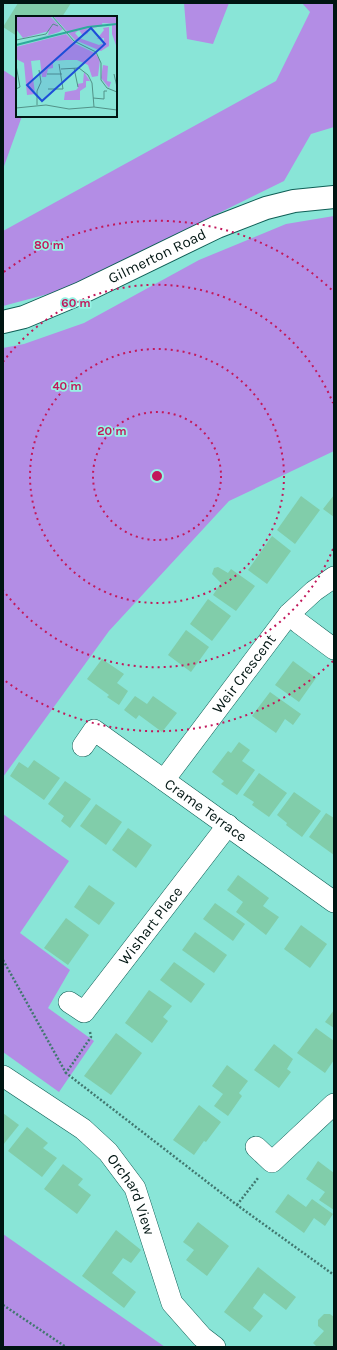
<svg xmlns="http://www.w3.org/2000/svg" width="337" height="1350" font-family="Karla,sans-serif">
<style>
.green{fill:#b38de5}
.building{fill:#81cdaa}
.lines{fill:none;stroke-linecap:round;stroke-linejoin:round}
.minor-casing{stroke:#0e5e55;stroke-width:22}
.secondary-casing{stroke:#0e5e55;stroke-width:24}
.path{stroke:#41776f;stroke-width:2.5;stroke-dasharray:2 2;stroke-linecap:butt}
.minor{stroke:#fff;stroke-width:21}
.secondary{stroke:#fff;stroke-width:22}
.ring{fill:none;stroke:#c2185b;stroke-width:2;stroke-dasharray:2 4}
.labels{text-anchor:middle;dominant-baseline:central;stroke-width:3.5;stroke-linejoin:round;paint-order:stroke}
.street-label{font-size:15px;fill:#001512;stroke:#96f3e4}
.inset-river{fill:none;stroke:#2dab9c;stroke-width:2}
.inset-road{fill:none;stroke:#529288;stroke-width:1}
.view{fill:#1d4ed8;fill-opacity:0.15;stroke:#1d4ed8;stroke-width:2}
.inset-edge{fill:none;stroke:#001512;stroke-width:2}
.centre{fill:#c2185b;stroke:#96f3e4;stroke-width:2}
.ring-label{font-size:12px;text-anchor:middle;font-weight:bold;fill:#c2185b;stroke:#96f3e4;stroke-width:3.5;stroke-linejoin:round;paint-order:stroke}
</style>
<rect width="100%" height="100%" fill="#89e5d7"/>
<!-- green -->
<g class="green">
<path d="M184,3H229L213,44L187,39Z"/>
<path d="M302,3H334V127L311,134L284,181L63,290L3,306V231L276,81L310,12Z"/>
<path d="M3,70L17,79V116H22L3,169Z"/>
<path d="M334,216V451L229,501L109,631L3,777V348L24,344L84,323L199,260L286,224Z"/>
<path d="M3,814L69,861L20,933L70,970L48,1008L94,1041L59,1092L3,1052Z"/>
<path d="M3,1234L165,1347H3Z"/>
</g>
<!-- building -->
<g class="building">
<path d="M18,3H71L62,17H17V36L3,27Z"/>
<path d="M334,495V517L323,509Z"/>
<path d="M301,496L320,510L295,544L277,530Z"/>
<path d="M272,536L291,551L267,584L248,570Z"/>
<path d="M218,567L228,573L231,569L255,586L236,611L213,595L221,583L212,574L214,568Z"/>
<path d="M208,599L231,616L212,641L190,624Z"/>
<path d="M186,630L209,647L191,672L168,655Z"/>
<path d="M102,659L124,674L117,683L128,691L119,705L107,697L109,695L87,679Z"/>
<path d="M293,661L316,678L299,702L275,685Z"/>
<path d="M270,692L301,714L293,725L285,719L276,733L252,716Z"/>
<path d="M135,696L147,704L153,696L177,713L162,732L139,715L136,719L124,710Z"/>
<path d="M239,742L250,750L242,761L255,770L237,795L221,784L224,781L212,772L228,751L231,753Z"/>
<path d="M34,760L60,778L44,800L10,776L19,762L28,768Z"/>
<path d="M259,773L287,793L269,817L252,805L254,802L243,795Z"/>
<path d="M65,781L91,799L70,828L61,821L64,816L48,804Z"/>
<path d="M294,792L321,811L302,837L286,825L287,823L277,815Z"/>
<path d="M96,804L122,822L106,845L80,826Z"/>
<path d="M326,813L334,818V855L309,837Z"/>
<path d="M128,828L152,845L136,868L112,850Z"/>
<path d="M238,875L269,898L263,906L279,917L266,935L236,912L243,902L227,890Z"/>
<path d="M89,885L115,903L99,925L74,907Z"/>
<path d="M215,903L245,924L233,941L203,919Z"/>
<path d="M66,918L89,935L68,965L44,948Z"/>
<path d="M301,925L327,944L310,968L284,949Z"/>
<path d="M195,932L227,955L214,973L182,950Z"/>
<path d="M174,962L205,984L191,1003L160,980Z"/>
<path d="M149,990L172,1006L163,1017L168,1021L152,1043L125,1023Z"/>
<path d="M334,1010V1028L325,1022Z"/>
<path d="M316,1028L334,1041V1060L325,1073L297,1053Z"/>
<path d="M116,1033L142,1053L111,1095L84,1076Z"/>
<path d="M274,1044L293,1059L287,1069L291,1072L279,1088L254,1070Z"/>
<path d="M227,1065L248,1081L239,1093L242,1096L228,1116L214,1106L223,1094L212,1086Z"/>
<path d="M199,1105L221,1122L206,1142L204,1141L194,1155L173,1140Z"/>
<path d="M3,1113L19,1125L3,1145Z"/>
<path d="M27,1127L48,1143L43,1148L57,1158L42,1177L8,1151Z"/>
<path d="M318,1161L334,1173V1210L319,1200L325,1192L306,1179Z"/>
<path d="M63,1164L83,1179L78,1185L91,1195L77,1214L44,1189Z"/>
<path d="M288,1194L306,1207L312,1199L333,1214L325,1226L314,1218L304,1233L275,1212Z"/>
<path d="M198,1222L229,1246L207,1276L186,1260L194,1250L183,1242Z"/>
<path d="M116,1230L141,1250L131,1263L123,1258L112,1273L136,1292L124,1308L82,1276Z"/>
<path d="M258,1267L296,1297L286,1310L264,1293L253,1308L263,1316L250,1332L224,1312Z"/>
<path d="M324,1314H330L334,1317V1347H317L313,1343L324,1331L318,1326V1320Z"/>
</g>
<g class="lines">
<!-- minor casing -->
<g class="minor-casing">
<g id="minor">
<path d="M289,614L299,623L334,649"/>
<path id="s1" d="M83,746L94,730L334,902"/>
<path id="s2" d="M164,780L289,614L314,591L334,577"/>
<path id="s3" d="M69,1002L84,1012L228,825"/>
<path id="s4" d="M3,1076L83,1129L108,1152L135,1188L172,1303L202,1337L215,1347"/>
<path d="M256,1147L272,1162L334,1104"/>
</g>
</g>
<!-- secondary casing -->
<g class="secondary-casing">
<g id="secondary">
<path id="s5" d="M3,322L24,317L81,293L217,227L266,208L294,201L334,197"/>
</g>
</g>
<!-- path -->
<g class="path">
<path d="M3,960L66,1073"/>
<path d="M90,1032L91,1037L66,1073L237,1205L334,1275"/>
<path d="M237,1205L258,1178"/>
<path d="M3,1305L66,1347"/>
</g>
<!-- minor -->
<use href="#minor" class="minor"/>
<!-- secondary -->
<use href="#secondary" class="secondary"/>
</g>
<!-- distance rings -->
<g class="ring">
<circle cx="157" cy="476" r="64"/>
<circle cx="157" cy="476" r="127"/>
<path d="M333 549A191 191 0 0 1 3 590M3 362A191 191 0 0 1 333 403"/>
<path d="M333 661A255 255 0 0 1 4 680M4 272A255 255 0 0 1 333 291"/>
</g>
<g class="labels">
<!-- street labels -->
<g class="street-label">
<text stroke="none"><textPath href="#s5" startOffset="168">Gilmerton Road</textPath></text>
<text stroke="none"><textPath href="#s2" startOffset="133">Weir Crescent</textPath></text>
<text stroke="none"><textPath href="#s1" startOffset="157">Crame Terrace</textPath></text>
<text stroke="none"><textPath href="#s3" startOffset="127">Wishart Place</textPath></text>
<text stroke="none"><textPath href="#s4" startOffset="179">Orchard View</textPath></text>
</g>
</g>
<!-- overview -->
<g transform="translate(16 16)">
<rect width="101" height="101" fill="#89e5d7"/>
<path d="M0,0H34L47,13L43,16L11,26L32,19L33,15L7,22L0,13ZM37,0H101V8L86,7L87,10L71,13L72,17L67,20L63,14L59,17L63,22L83,29L88,27V22L81,23L88,14L87,12L93,11V30L85,35L59,24ZM96,8L101,9V32L96,18ZM50,18L60,28L79,37L84,44L82,60L76,61L72,49L61,44H50L37,45V52L32,53L30,61H26L24,44L15,45L19,78L11,79L8,47L0,43V31ZM87,49L92,50L91,65L95,66L93,72L85,62ZM68,56L74,65H70V71L64,75V84H48L49,76L60,74L62,72L61,68L67,67Z" fill="#b38de5"/>
<path class="inset-river" d="M0,29L72,11L101,8"/>
<path class="inset-road" d="M36,0L58,25L80,36L85,47V64L91,72L101,76M0,24L30,18L37,8L42,10M0,49L4,71L0,73M58,52L62,71M45,53L63,52L72,59L76,67L78,91M31,58H46M98,58L101,71M32,73H47L43,48M77,82L88,83V75H91M21,89V75L25,66L23,54M0,92L30,89L53,93L78,91L101,94"/>
<path class="view" d="M75,12L89,28L26,85L11,69Z"/>
<rect width="101" height="101" class="inset-edge"/>
</g>
<circle cx="157" cy="476" r="6" class="centre"/>
<g class="ring-label">
<text x="49" y="249">80 m</text>
<text x="76" y="307">60 m</text>
<text x="67" y="390">40 m</text>
<text x="112" y="435">20 m</text>
</g>
<!-- border -->
<rect width="337" height="1350" fill="none" stroke="#001512" stroke-width="8"/>
</svg>
